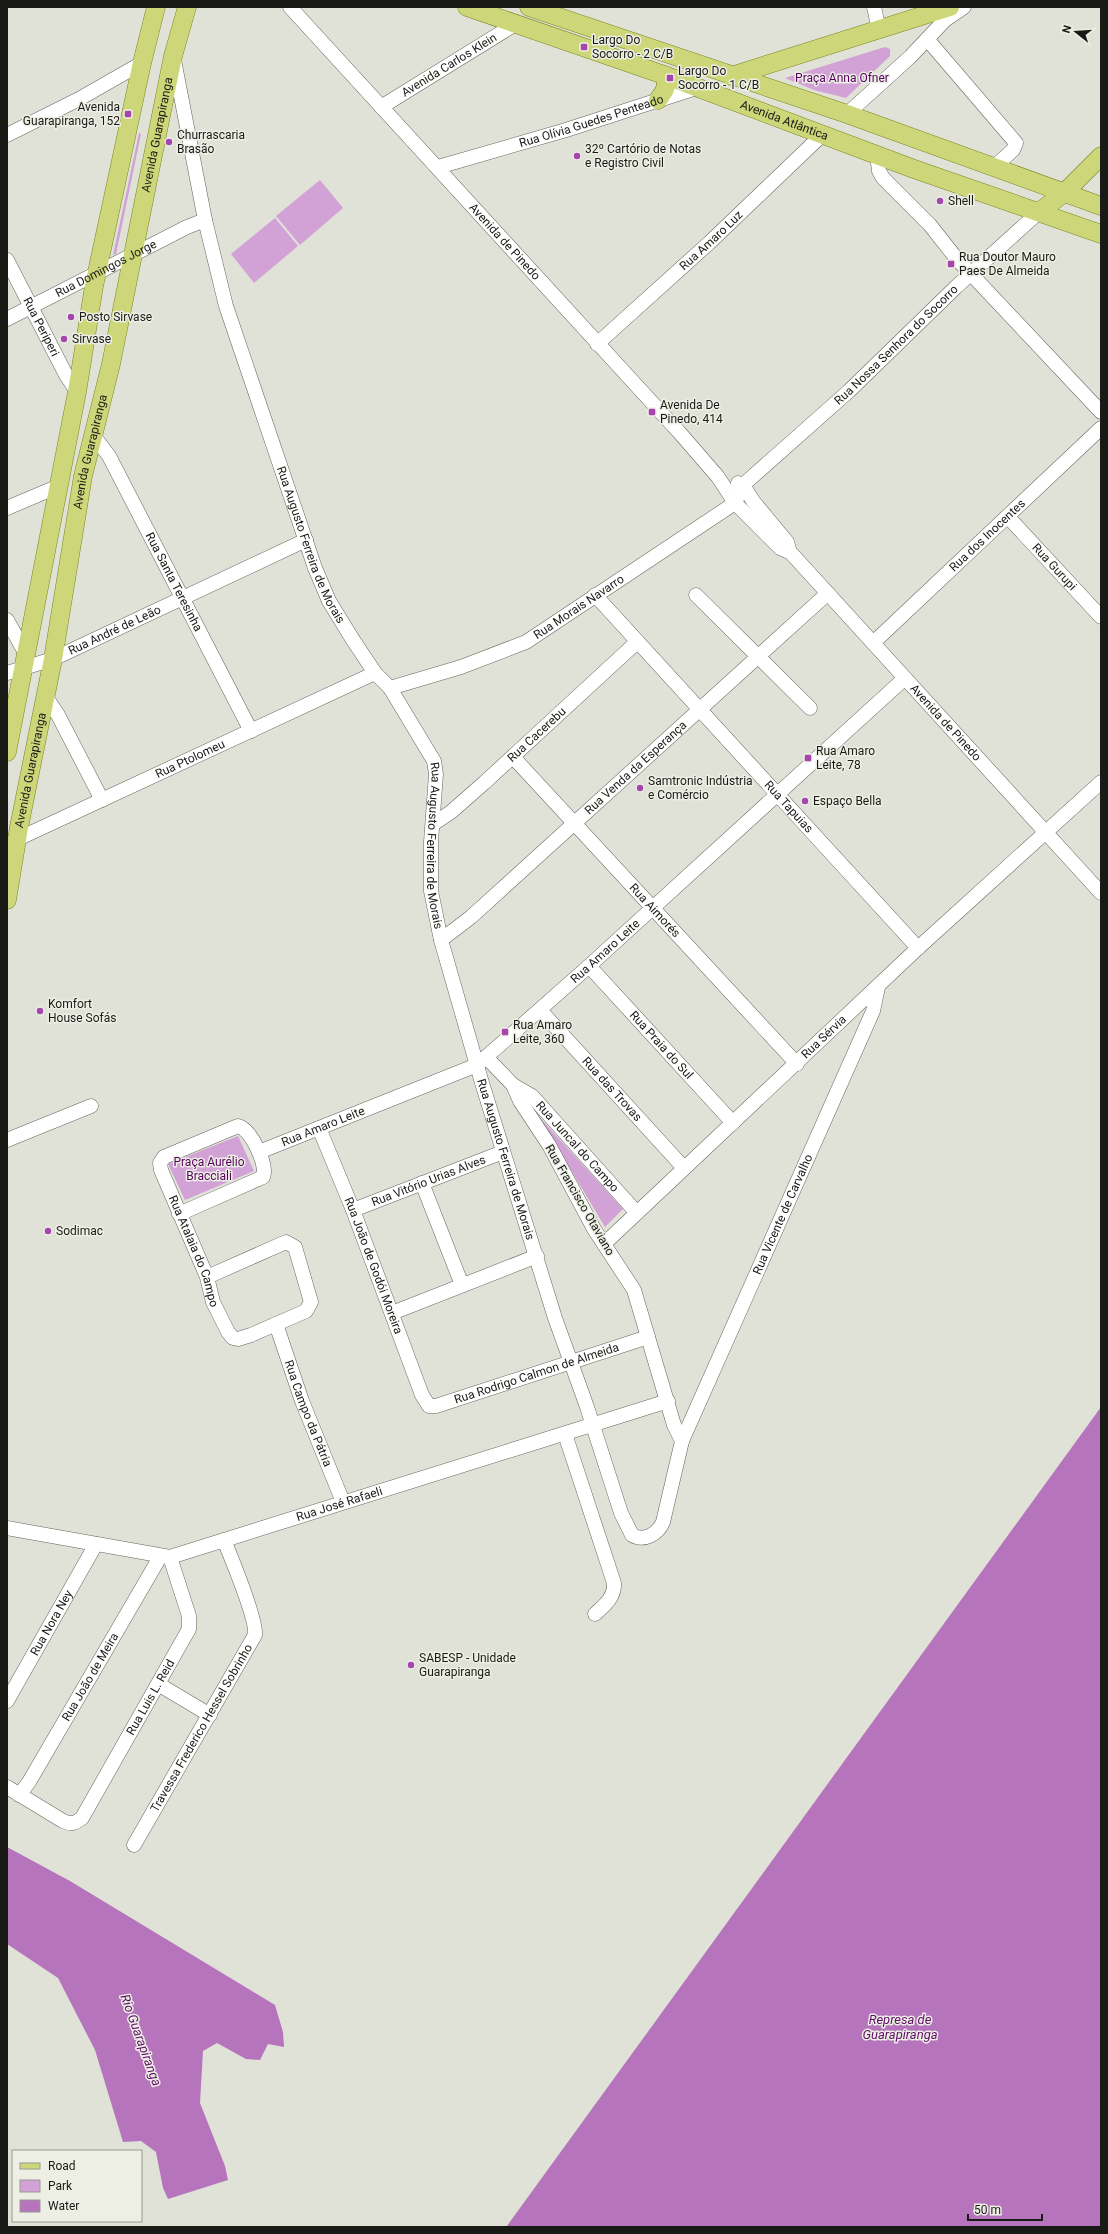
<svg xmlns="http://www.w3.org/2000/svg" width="1108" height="2234" font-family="Roboto,sans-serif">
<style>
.green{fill:#d2a1d6}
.water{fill:#b574bb}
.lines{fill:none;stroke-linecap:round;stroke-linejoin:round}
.minor-casing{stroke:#64665d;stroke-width:15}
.major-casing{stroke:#79841c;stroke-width:19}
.minor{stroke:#fff;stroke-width:14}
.major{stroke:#cdd779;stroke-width:18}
.poi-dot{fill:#a546af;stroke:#edefe5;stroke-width:1.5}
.labels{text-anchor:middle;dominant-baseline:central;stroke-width:3;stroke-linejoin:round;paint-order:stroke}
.poi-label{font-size:12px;fill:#191a16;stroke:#edefe5;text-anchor:start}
.street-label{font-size:12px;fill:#191a16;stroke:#edefe5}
.park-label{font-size:12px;fill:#57005f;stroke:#edefe5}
.water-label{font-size:13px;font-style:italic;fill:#600c68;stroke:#edefe5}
</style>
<rect width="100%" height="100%" fill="#e0e2d8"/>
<!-- green -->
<g class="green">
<path d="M885,47L890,49V56L846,98L814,90L785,78Z"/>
<path d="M139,133L141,134L116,254L113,255Z"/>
<path d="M320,180L343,208L300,245L276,216Z"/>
<path d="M275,218L298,246L254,283L231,254Z"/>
<path d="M540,1118L623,1209L605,1227Z"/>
<path d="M238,1136L254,1171L185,1200L168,1164Z"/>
</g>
<!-- water -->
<g class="water">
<path d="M1101,1407V2227H507V2226Z"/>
<path d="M7,1847L70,1881L275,2005L283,2032L284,2047L268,2044L260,2060L246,2059L217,2043L203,2051L200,2103L225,2166L228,2180L168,2199L163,2188L156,2152L141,2141L123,2142L95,2050L58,1978L7,1944Z"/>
</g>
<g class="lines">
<!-- minor casing -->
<g class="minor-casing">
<g id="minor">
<path id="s1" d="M290,7L679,432L718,477L735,503L780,548L791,553L1101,893"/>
<path d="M874,7L879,30"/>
<path d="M927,39L1016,143L1013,150L994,167"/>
<path id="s2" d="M174,60L205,220L226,306L315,568L329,601L353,640L375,673L390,688L434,761L436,774L431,842V891L441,940L482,1083L555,1318L587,1407L621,1513L632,1535C644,1542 658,1534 663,1522L682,1441L674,1425L634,1290L594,1229L549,1145L520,1101L513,1085L486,1057"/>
<path id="s3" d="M381,107L517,23"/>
<path d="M847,114L910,57L945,20L964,7"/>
<path d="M7,135L79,99L142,63"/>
<path d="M877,154L879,171L883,178L930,225L956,258L1101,412"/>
<path id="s4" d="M438,167L566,130L696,88"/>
<path id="s5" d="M7,260L66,375L77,392"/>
<path id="s6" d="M7,319L187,227L205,220"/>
<path id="s7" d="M597,344L709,243L823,134"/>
<path id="s8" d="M93,435L109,456L251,731"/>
<path d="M738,483L743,485L753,501L787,542L789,549"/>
<path d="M7,508L59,486"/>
<path id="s9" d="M1008,517L1101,617"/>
<path id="s10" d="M595,595L918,948"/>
<path d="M696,595L810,708"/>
<path d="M7,620L27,656"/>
<path id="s11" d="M873,643L1101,428"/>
<path id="s12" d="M7,673L53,659L306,540"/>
<path id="s13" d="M390,688L461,667L526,642L735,503L743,485L849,391L956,287L1039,212"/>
<path d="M46,697L58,715L102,800"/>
<path id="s14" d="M513,757L797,1064"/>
<path id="s15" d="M433,824L451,812L484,783L637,642"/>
<path id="s16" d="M12,843L24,836L375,673"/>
<path id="s17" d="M441,940L471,917L828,593"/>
<path id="s18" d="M589,966L733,1123"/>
<path id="s19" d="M540,1010L684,1168"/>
<path id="s20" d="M513,1085L532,1096L637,1213"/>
<path id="s21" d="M319,1128L353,1210L422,1395L429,1406H436L648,1337"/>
<path d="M7,1140L91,1106"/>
<path id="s22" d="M259,1152L477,1065L589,966L905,678"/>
<path d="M422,1183L462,1285"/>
<path id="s23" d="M353,1210L503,1152"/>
<path id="s24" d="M179,1214L263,1177C268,1165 251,1129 238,1126L164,1157L160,1163L161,1170L207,1277L213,1302L228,1332L233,1338L238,1339L251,1335L306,1311L311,1302L295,1247L286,1242L207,1277"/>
<path id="s25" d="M604,1244L918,948L1101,782"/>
<path d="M392,1313L537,1256"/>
<path id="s26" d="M276,1324L302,1401L343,1502"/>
<path d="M565,1434L614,1583C615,1597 605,1605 595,1614"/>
<path id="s27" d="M682,1441L873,1011L878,987"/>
<path id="s28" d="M7,1528L170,1557L668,1401"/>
<path d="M158,1684L210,1715"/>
<path id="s29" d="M7,1701L96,1544"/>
<path id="s30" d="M7,1787L63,1821C72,1825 75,1823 82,1818L189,1629V1616L170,1557"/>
<path id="s31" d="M19,1795L29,1782L160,1557"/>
<path id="s32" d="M134,1845L255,1635C257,1620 231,1557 224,1540"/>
</g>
</g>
<!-- major casing -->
<g class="major-casing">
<g id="major">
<path id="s33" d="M467,7L664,75L914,169L1101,234"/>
<path d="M529,7L847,114L1101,206"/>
<path d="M731,76L950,7"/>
<path d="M658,100C664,92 669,86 664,75"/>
<path d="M1039,212L1064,193L1101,156"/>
<path d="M7,752L77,392L94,286L142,63L156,7"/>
<path id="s34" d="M7,900L19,827L53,659L83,476L111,364L173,56L187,7"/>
</g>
</g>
<!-- minor -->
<use href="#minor" class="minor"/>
<!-- major -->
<use href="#major" class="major"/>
</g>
<!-- markers -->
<g class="poi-dot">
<rect x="580" y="43" width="8" height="8" rx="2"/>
<rect x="666" y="74" width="8" height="8" rx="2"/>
<rect x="124" y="110" width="8" height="8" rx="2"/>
<circle cx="169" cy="142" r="4"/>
<circle cx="577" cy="156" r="4"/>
<circle cx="940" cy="201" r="4"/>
<rect x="947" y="260" width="8" height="8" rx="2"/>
<circle cx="71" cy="317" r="4"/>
<circle cx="64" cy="339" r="4"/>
<rect x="648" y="408" width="8" height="8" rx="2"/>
<rect x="804" y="754" width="8" height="8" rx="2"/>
<circle cx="640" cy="788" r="4"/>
<circle cx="805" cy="801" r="4"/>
<circle cx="40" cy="1011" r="4"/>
<rect x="501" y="1028" width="8" height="8" rx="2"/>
<circle cx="48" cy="1231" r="4"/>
<circle cx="411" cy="1665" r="4"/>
</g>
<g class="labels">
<!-- poi labels -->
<g class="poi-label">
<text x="592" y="40">Largo Do<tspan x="592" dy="14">Socorro - 2 C/B</tspan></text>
<text x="678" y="71">Largo Do<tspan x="678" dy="14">Socorro - 1 C/B</tspan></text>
<text x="120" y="107" text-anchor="end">Avenida<tspan x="120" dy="14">Guarapiranga, 152</tspan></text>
<text x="177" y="135">Churrascaria<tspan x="177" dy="14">Brasão</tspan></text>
<text x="585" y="149">32º Cartório de Notas<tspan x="585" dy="14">e Registro Civil</tspan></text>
<text x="948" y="201">Shell</text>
<text x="959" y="257">Rua Doutor Mauro<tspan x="959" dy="14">Paes De Almeida</tspan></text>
<text x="79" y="317">Posto Sirvase</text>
<text x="72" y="339">Sirvase</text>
<text x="660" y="405">Avenida De<tspan x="660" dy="14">Pinedo, 414</tspan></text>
<text x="816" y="751">Rua Amaro<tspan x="816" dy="14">Leite, 78</tspan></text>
<text x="648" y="781">Samtronic Indústria<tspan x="648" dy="14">e Comércio</tspan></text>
<text x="813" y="801">Espaço Bella</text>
<text x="48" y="1004">Komfort<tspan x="48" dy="14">House Sofás</tspan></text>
<text x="513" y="1025">Rua Amaro<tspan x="513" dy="14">Leite, 360</tspan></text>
<text x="56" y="1231">Sodimac</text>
<text x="419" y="1658">SABESP - Unidade<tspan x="419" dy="14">Guarapiranga</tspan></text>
</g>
<!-- street labels -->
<g class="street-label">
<text stroke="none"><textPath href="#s3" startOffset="80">Avenida Carlos Klein</textPath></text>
<text stroke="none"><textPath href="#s33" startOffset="337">Avenida Atlântica</textPath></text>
<text stroke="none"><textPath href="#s4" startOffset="160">Rua Olívia Guedes Penteado</textPath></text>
<text stroke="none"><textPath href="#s34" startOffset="780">Avenida Guarapiranga</textPath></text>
<text stroke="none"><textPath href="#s7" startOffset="154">Rua Amaro Luz</textPath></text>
<text stroke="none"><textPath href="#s1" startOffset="318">Avenida de Pinedo</textPath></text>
<text stroke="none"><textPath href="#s6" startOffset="111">Rua Domingos Jorge</textPath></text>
<text stroke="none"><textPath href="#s5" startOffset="75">Rua Periperi</textPath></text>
<text stroke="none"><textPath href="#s13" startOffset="622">Rua Nossa Senhora do Socorro</textPath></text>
<text stroke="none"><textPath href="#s34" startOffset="456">Avenida Guarapiranga</textPath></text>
<text stroke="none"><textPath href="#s11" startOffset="157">Rua dos Inocentes</textPath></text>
<text stroke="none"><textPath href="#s2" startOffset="505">Rua Augusto Ferreira de Morais</textPath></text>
<text stroke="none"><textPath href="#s9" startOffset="68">Rua Gurupi</textPath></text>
<text stroke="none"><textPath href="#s8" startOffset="168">Rua Santa Teresinha</textPath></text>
<text stroke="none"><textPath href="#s13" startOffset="207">Rua Morais Navarro</textPath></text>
<text stroke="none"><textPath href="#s12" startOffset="116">Rua André de Leão</textPath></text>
<text stroke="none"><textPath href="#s1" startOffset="972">Avenida de Pinedo</textPath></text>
<text stroke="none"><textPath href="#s15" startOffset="137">Rua Cacerebu</textPath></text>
<text stroke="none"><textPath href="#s16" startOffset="197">Rua Ptolomeu</textPath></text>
<text stroke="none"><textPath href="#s17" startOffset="260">Rua Venda da Esperança</textPath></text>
<text stroke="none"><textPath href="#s34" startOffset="132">Avenida Guarapiranga</textPath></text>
<text stroke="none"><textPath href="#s10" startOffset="287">Rua Tapuias</textPath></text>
<text stroke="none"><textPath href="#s2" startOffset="841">Rua Augusto Ferreira de Morais</textPath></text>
<text stroke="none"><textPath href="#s14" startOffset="209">Rua Aimorés</textPath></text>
<text stroke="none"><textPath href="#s22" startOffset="406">Rua Amaro Leite</textPath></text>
<text stroke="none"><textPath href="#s25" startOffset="302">Rua Sérvia</textPath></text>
<text stroke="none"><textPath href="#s18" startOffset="107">Rua Praia do Sul</textPath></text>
<text stroke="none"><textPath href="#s19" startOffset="107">Rua das Trovas</textPath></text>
<text stroke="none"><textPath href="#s22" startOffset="69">Rua Amaro Leite</textPath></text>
<text stroke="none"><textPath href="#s20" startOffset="90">Rua Juncal do Campo</textPath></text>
<text stroke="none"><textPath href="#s2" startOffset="1165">Rua Augusto Ferreira de Morais</textPath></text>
<text stroke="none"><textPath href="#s23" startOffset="81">Rua Vitório Urias Alves</textPath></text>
<text transform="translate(580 1200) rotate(60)">Rua Francisco Otaviano</text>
<text stroke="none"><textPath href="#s27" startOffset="248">Rua Vicente de Carvalho</textPath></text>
<text stroke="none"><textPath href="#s24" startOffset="334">Rua Atalaia do Campo</textPath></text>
<text stroke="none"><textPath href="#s21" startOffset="148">Rua João de Godói Moreira</textPath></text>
<text stroke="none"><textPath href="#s21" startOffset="412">Rua Rodrigo Calmon de Almeida</textPath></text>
<text stroke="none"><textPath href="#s26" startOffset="95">Rua Campo da Pátria</textPath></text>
<text stroke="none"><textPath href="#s28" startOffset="343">Rua José Rafaeli</textPath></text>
<text stroke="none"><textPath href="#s29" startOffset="90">Rua Nora Ney</textPath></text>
<text stroke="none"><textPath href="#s31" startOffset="138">Rua João de Meira</textPath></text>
<text stroke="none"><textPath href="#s30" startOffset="225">Rua Luis L. Reid</textPath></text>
<text stroke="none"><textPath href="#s32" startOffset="135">Travessa Frederico Hessel Sobrinho</textPath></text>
</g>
<!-- park labels -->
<g class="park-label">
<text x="842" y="78">Praça Anna Ofner</text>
<text x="209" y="1162">Praça Aurélio<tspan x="209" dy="14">Bracciali</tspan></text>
</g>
<!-- water labels -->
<g class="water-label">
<text x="900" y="2019">Represa de<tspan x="900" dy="15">Guarapiranga</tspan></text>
<text transform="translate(141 2040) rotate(70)">Rio Guarapiranga</text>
</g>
</g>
<!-- border -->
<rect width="1108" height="2234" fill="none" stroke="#191a16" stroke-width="16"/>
<!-- legend -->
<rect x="12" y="2150" width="130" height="72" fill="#edefe5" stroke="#989a92"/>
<rect x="20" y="2163" width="20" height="6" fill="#cdd779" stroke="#989a92"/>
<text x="48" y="2170" font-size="12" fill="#191a16">Road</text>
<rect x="20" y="2180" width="20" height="12" fill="#d2a1d6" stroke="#989a92"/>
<text x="48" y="2190" font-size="12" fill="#191a16">Park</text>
<rect x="20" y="2200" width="20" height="12" fill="#b574bb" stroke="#989a92"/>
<text x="48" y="2210" font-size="12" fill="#191a16">Water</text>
<!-- north arrow -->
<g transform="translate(1076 32) rotate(287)" stroke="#edefe5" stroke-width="3" paint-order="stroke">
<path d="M0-3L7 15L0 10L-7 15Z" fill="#191a16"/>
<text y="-6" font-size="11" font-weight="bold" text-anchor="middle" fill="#191a16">N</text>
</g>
<!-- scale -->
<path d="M968 2214v6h74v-6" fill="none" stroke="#191a16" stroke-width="2"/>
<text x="974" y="2214" font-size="12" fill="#191a16" stroke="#edefe5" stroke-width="3" paint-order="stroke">50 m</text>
</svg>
